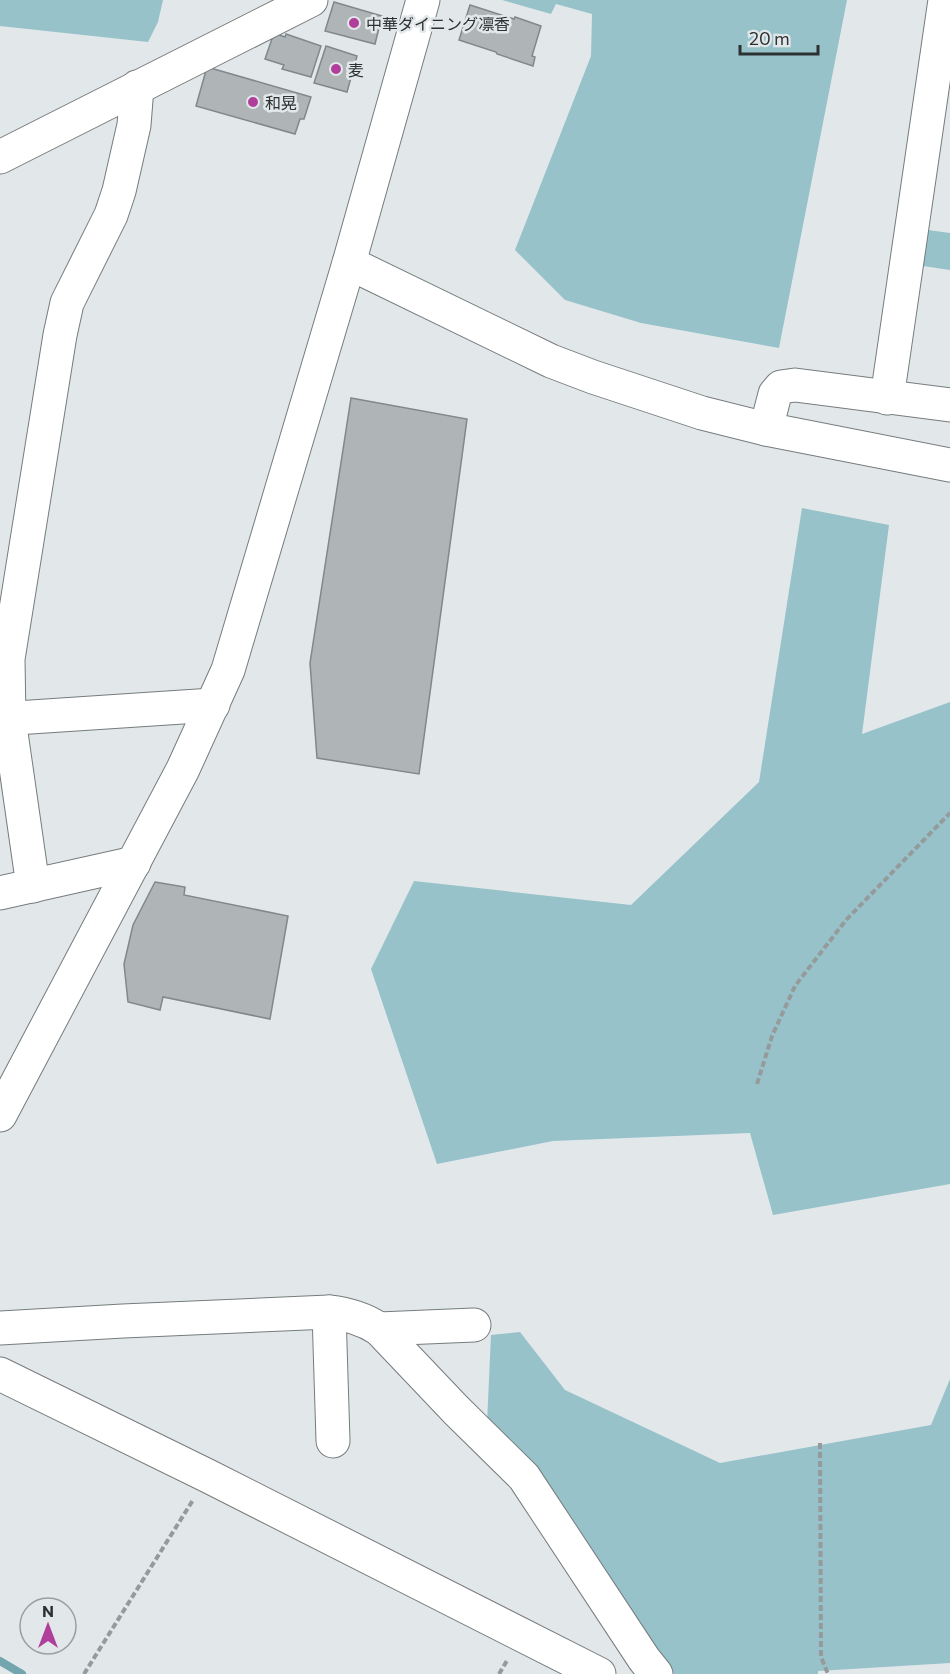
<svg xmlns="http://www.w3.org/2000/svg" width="950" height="1674" font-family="Commissioner,'Noto Sans JP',sans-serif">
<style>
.green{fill:#97c2ca}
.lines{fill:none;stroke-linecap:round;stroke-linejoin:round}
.stream{stroke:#73a5af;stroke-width:8}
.building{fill:#afb5b7;stroke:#82888a;stroke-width:1.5}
.minor-casing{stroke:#767c7d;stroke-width:35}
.path{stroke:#959a9b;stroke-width:4;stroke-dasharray:6 3;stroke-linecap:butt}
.minor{stroke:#fff;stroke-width:33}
.poi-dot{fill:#af3f9b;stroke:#e2e8ea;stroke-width:2}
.labels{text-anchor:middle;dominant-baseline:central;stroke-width:5;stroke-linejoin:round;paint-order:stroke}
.poi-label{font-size:16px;fill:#2e3131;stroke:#e2e8ea;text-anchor:start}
</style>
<rect width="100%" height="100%" fill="#e2e8ea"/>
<!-- green -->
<g class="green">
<path d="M0,0H163L158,22L148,42L0,26Z"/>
<path d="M502,0H847L779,348L641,323L565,300L515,250L591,56L592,14L556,4L551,14Z"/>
<path d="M921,229L950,233V270L916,265Z"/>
<path d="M802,508L889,525L862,734L950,702V1184L773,1215L750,1133L553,1141L437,1164L371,969L414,881L631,905L759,782Z"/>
<path d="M520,1332L565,1390L720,1463L931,1425L950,1379V1663L818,1671V1674H674L649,1645L487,1423L491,1335Z"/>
</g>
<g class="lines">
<!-- stream -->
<path class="stream" d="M0,1661L22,1674"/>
</g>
<!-- building -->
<g class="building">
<path d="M334,2L382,16L375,44L325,31Z"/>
<path d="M470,5L514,19L515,17L541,26L532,56L535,57L533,66L497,54L496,52L459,40Z"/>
<path d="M274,33L285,37L286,34L321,46L311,77L282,69L284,65L265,59Z"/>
<path d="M326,46L357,56L347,92L314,83Z"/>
<path d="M207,67L311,97L304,119H300L295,134L196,106Z"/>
<path d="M351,398L467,419L419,774L317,758L310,663Z"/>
<path d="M155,882L185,887L184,895L288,916L270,1019L163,997L160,1010L128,1002L124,964L133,925Z"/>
</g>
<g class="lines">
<!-- minor casing -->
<g class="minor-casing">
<g id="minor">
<path d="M0,157L311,0"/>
<path d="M349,263L551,361L593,377L702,413L766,429L950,465"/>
<path d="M887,398L945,0"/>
<path d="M766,429L775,394L781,387L795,385L950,405"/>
<path d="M0,719L213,705"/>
<path d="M33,886L9,719L8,659L60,335L67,303L111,215L119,191L134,125L137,87"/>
<path d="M0,893L134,863"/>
<path d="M0,1115L183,769L228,670L349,263L423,0"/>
<path d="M329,1312L333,1441"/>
<path d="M0,1328L123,1321L329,1312C348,1314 364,1319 379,1329L456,1410L524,1477L644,1659L656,1674"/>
<path d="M379,1329L474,1325"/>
<path d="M0,1374L208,1476L599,1674"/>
</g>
</g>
<!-- path -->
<g class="path">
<path d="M757,1084L772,1036L795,986L846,920L950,813"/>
<path d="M820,1443L821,1657L828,1674"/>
<path d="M84,1674L193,1500"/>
<path d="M499,1674L508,1659"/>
</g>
<!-- minor -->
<use href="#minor" class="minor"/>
</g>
<!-- markers -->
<g class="poi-dot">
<circle cx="354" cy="23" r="6"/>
<circle cx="336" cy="69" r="6"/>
<circle cx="253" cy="102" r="6"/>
</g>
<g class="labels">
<!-- poi labels -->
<g class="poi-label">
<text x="366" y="23">中華ダイニング凛香</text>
<text x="348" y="69">麦</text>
<text x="265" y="102">和晃</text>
</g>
</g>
<!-- north arrow -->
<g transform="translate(48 1626)"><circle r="28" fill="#e2e8ea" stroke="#9a9fa0" stroke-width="1.5"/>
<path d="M0-4.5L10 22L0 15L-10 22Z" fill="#af3f9b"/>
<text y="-9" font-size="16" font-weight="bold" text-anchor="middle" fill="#2e3131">N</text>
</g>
<!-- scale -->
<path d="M740 45v9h78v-9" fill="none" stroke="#2e3131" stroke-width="3"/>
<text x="749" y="45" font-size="18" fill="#2e3131" stroke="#e2e8ea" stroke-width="4.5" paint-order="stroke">20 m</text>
</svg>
